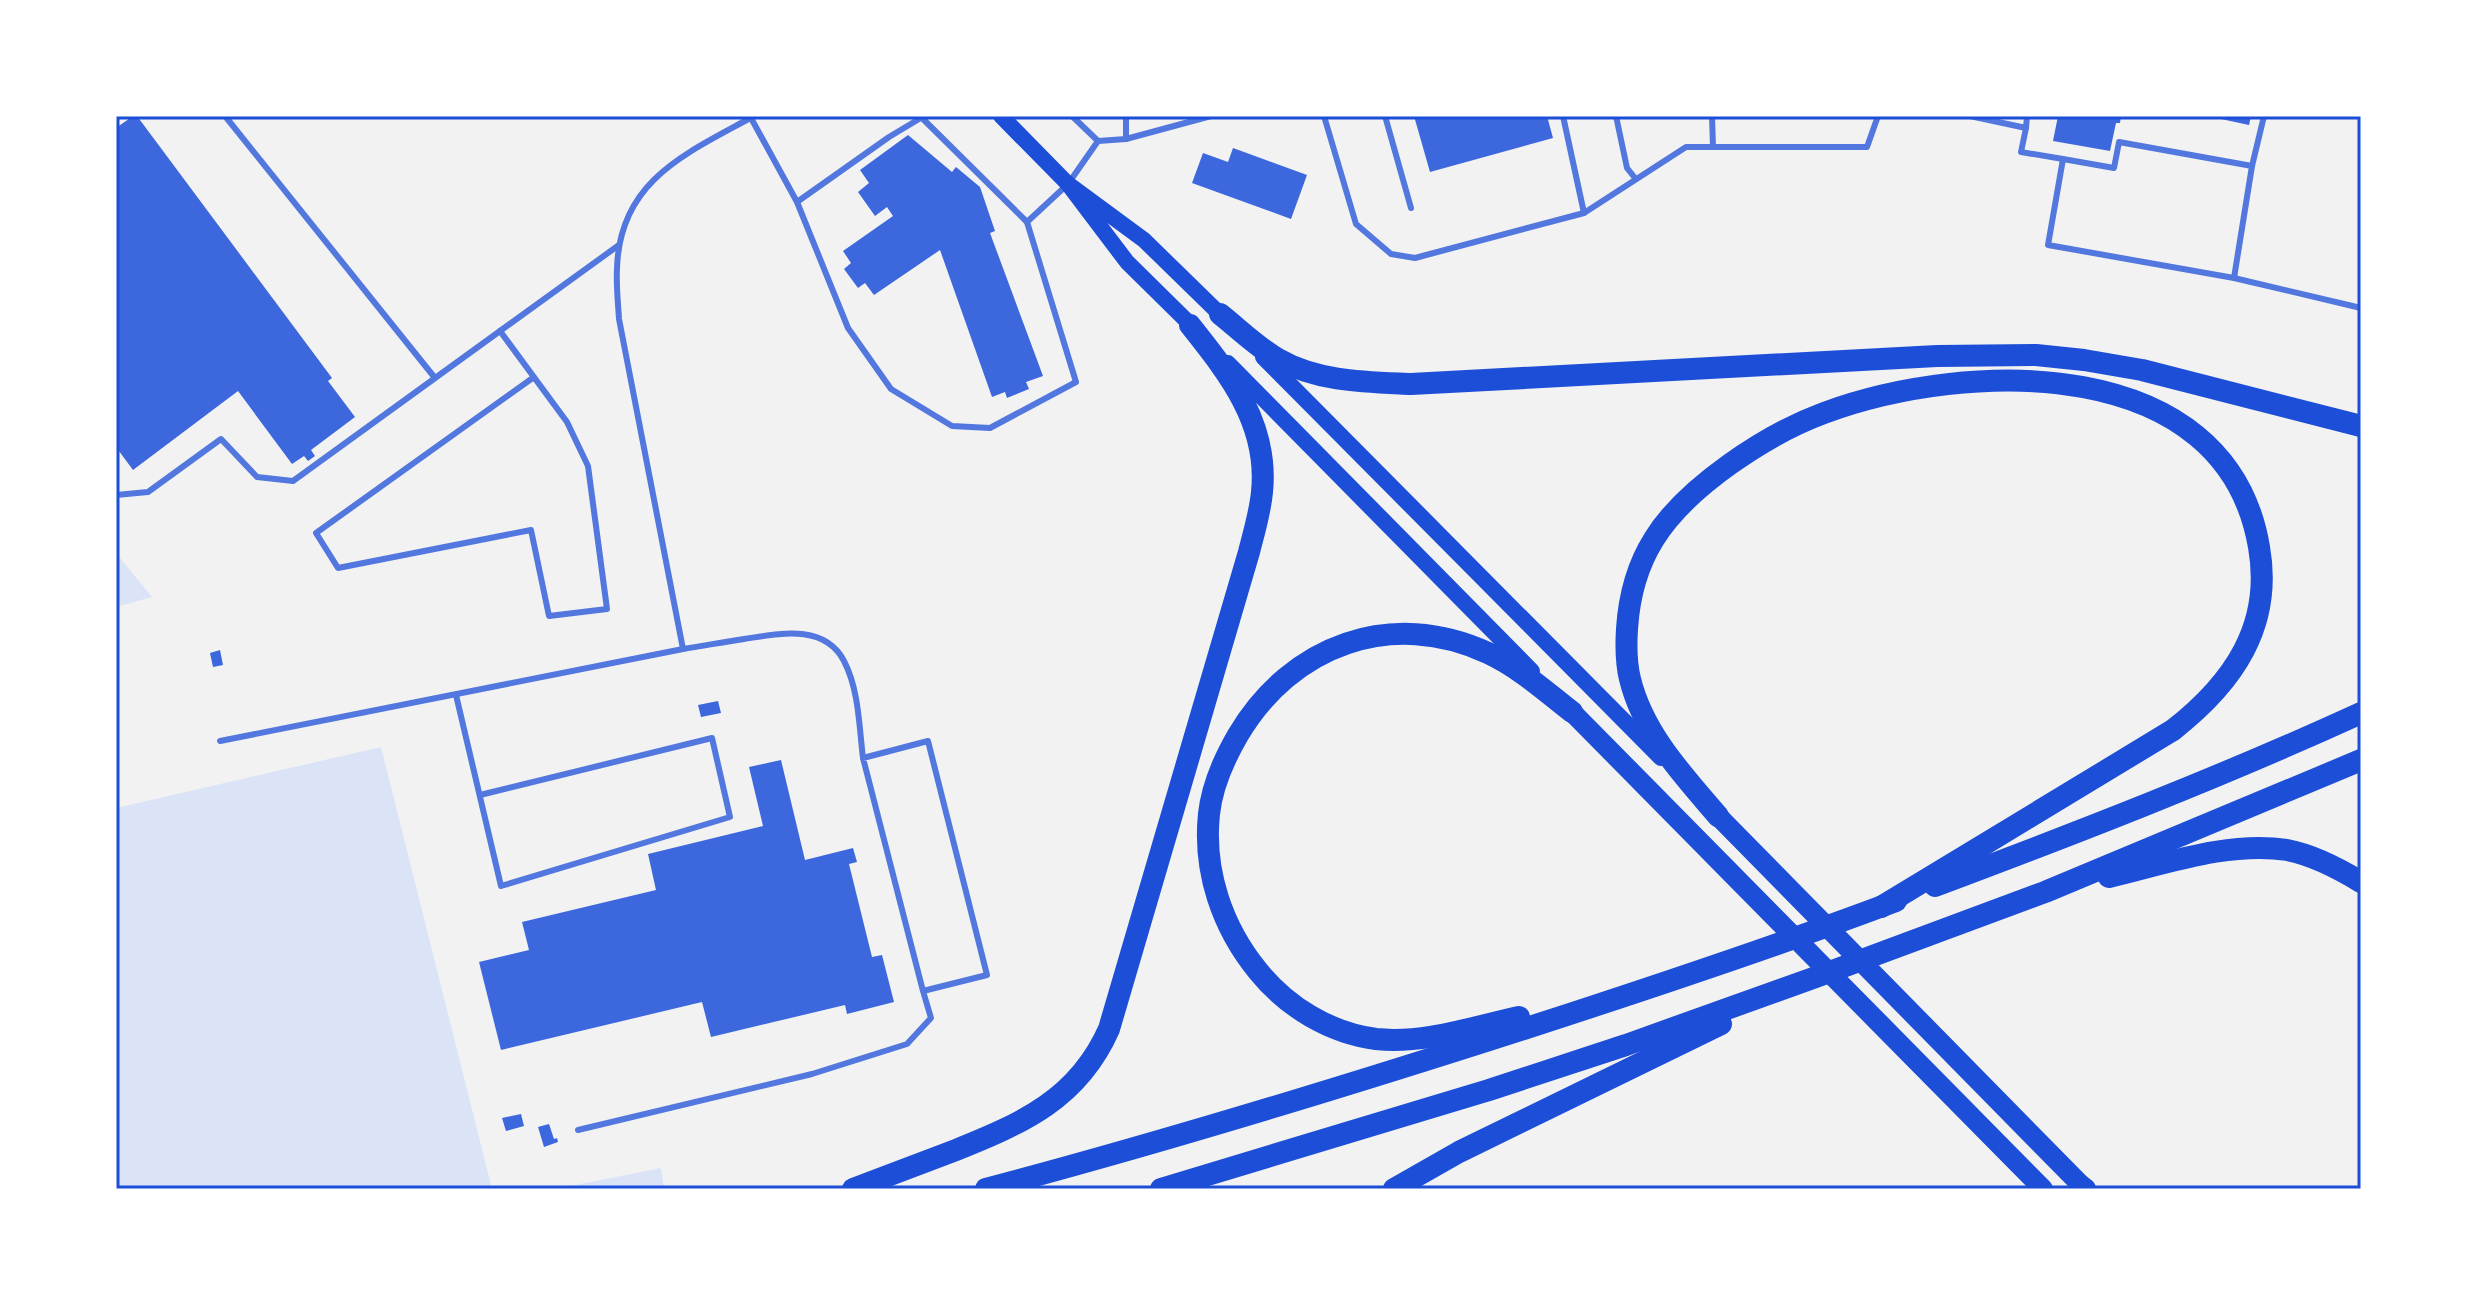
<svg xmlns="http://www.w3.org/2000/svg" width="2477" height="1305" font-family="'Fira Sans',sans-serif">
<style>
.green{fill:#dbe4f7}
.building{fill:#3d67dc}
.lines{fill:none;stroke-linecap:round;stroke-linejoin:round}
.service{stroke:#5277de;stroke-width:6}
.secondary{stroke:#1d4ed8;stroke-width:16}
.trunk{stroke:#1d4ed8;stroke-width:20}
.motorway{stroke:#1d4ed8;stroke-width:22}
.neatline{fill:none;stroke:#1d4ed8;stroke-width:3}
</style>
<rect width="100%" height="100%" fill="#f2f2f2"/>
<!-- green -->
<g class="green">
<path d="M116,553L152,597L116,607Z"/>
<path d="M381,747L492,1189H116V808Z"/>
<path d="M661,1168L664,1189H555Z"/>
</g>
<!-- building -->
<g class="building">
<path d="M133,116H137L332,378L328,381L355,417L311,450L315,456L308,461L304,456L292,464L238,391L133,470L116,447V128Z"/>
<path d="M1414,116H1547L1553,138L1430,172Z"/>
<path d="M2058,116H2121L2120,123H2116L2110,151L2053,141Z"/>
<path d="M2207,116H2251L2249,125Z"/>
<path d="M908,135L952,172L956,167L980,187L995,231L990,233L1043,376L1026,382L1029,389L1007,398L1005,392L992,397L940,250L874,295L865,283L858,288L844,269L851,263L843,251L893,216L887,207L875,216L858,192L869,183L860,170Z"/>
<path d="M1233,148L1307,175L1291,219L1192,183L1203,153L1228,162Z"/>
<path d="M220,650L223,665L213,667L210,653Z"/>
<path d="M718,701L721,713L701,717L698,705Z"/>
<path d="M781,760L805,860L853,848L857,862L849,864L872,957L882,955L894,1002L847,1014L845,1005L711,1037L702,1002L501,1050L479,962L529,950L522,922L656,890L648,854L763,826L749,767Z"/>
<path d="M521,1114L524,1126L506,1131L502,1118Z"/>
<path d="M549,1124L554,1139L557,1138L558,1142L544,1147L538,1127Z"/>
</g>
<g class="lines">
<!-- service -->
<g class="service">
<path d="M225,116L435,378"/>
<path d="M754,116C687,153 619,180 617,269C616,285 618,302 619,319L683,649C703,646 723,642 744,639C778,634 824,623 844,661C859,690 859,726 863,758"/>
<path d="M1072,116L1098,141"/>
<path d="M1126,116V139"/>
<path d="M1324,116L1356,224L1391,254L1415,258L1584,213L1686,147H1867L1878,116"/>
<path d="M1385,116L1411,208"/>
<path d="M1563,116L1584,213"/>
<path d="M1616,116L1627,168L1635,178"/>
<path d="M1712,116L1713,147"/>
<path d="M1970,116L2026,128L2027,116"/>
<path d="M751,118L797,202"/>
<path d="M922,118L1027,222L1076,382L990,428L952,426L891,389L848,328L797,202L889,137L924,116"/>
<path d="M2026,128L2021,152L2063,159L2048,245L2234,278L2361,308"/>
<path d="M2063,159L2114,168L2119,142L2252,166L2264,116"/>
<path d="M1027,222L1068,184L1098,141L1126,139L1211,116"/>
<path d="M2234,278L2252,166"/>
<path d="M534,377L316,533L338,568L531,530L549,616L607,609L588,466L567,422L500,331L619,245"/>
<path d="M116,495L148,492L221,439L257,477L293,481L500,331"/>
<path d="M456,695L501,886L730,817L712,738L480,795"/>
<path d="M220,741L683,649"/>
<path d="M578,1130L812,1074L907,1044L931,1018L923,991L863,758L928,741L987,975L923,991"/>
</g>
<!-- secondary -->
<g class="secondary">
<path d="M1001,116L1068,184L1127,262L1198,332"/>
<path d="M1068,184L1144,240L1227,321"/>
<path d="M1263,357L1661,758"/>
<path d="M1228,363L1532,671"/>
</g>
<!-- trunk -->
<g class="trunk">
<path d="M1572,712L2043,1189"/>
<path d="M1718,816L2085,1189"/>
</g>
<!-- motorway -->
<g class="motorway">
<path d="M1220,314C1239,329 1257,347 1278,359C1318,382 1367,382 1411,384L1937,356L2036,355L2084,360L2142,370L2361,426"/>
<path d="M1718,816C1683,775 1643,733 1630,679C1626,663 1626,645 1627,629C1629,597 1637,566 1654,539C1686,487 1767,434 1824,413C1967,360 2226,352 2259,547C2273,626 2233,683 2173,730L1881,907"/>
<path d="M2109,877C2165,864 2228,841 2287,850C2313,855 2338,868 2361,882"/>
<path d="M1935,886C2079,832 2221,777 2361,713"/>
<path d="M1519,1017C1473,1027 1424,1044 1376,1039C1330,1033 1287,1007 1258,971C1222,927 1203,871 1209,814C1212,786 1224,759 1238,735C1291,645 1392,608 1488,653C1520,668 1545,691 1572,712"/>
<path d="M2081,1186L2085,1189"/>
<path d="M853,1189C887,1176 921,1163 956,1150C1023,1123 1078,1099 1109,1029L1249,552C1254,532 1260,513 1262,492C1269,424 1229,374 1190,325"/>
<path d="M986,1189C1171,1140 1353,1084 1536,1025C1656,986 1777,946 1896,901"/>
<path d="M1161,1189L1489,1090L1626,1045L1816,977L2045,892L2361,760"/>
<path d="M1394,1189L1459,1152L1721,1024"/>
</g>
</g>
<!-- border -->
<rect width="2477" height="1305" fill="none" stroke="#ffffff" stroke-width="236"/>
<rect x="118" y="118" width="2241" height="1069" class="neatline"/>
</svg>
